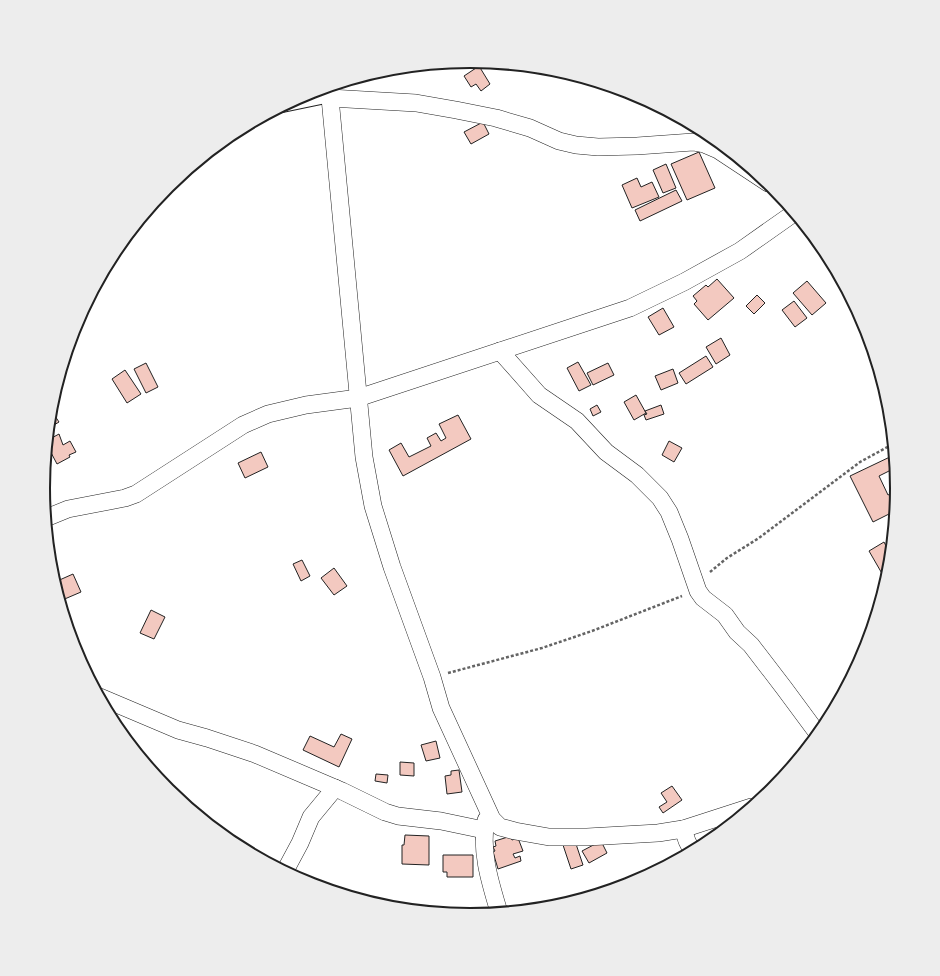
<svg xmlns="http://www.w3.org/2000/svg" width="940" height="976" font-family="'Roboto Serif',serif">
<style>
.building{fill:#f3c9c0;stroke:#222}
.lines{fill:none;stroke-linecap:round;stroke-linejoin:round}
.service-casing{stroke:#222;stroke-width:10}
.minor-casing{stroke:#222;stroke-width:18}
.path{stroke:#646464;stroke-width:2.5;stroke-dasharray:3 2;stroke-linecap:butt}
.service{stroke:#fff;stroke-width:8}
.minor{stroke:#fff;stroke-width:17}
.rim{fill:none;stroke:#222;stroke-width:2}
</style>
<rect width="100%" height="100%" fill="#fff"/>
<!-- building -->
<g class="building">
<path d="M479,66L490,84L481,91L476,84L471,87L464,76Z"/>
<path d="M483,122L489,134L471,144L464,132Z"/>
<path d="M699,152L715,188L687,200L671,164Z"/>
<path d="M666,164L676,188L663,193L653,170Z"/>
<path d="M637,178L641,187L652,182L659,197L632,208L622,185Z"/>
<path d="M676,190L682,201L640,221L635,210Z"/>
<path d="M717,279L734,298L708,320L694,304L697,301L693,296L706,285L708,287Z"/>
<path d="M807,281L826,303L812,315L793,293Z"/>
<path d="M757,295L765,303L754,314L746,306Z"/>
<path d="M794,301L807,318L795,327L782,310Z"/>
<path d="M663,308L674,327L659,335L648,317Z"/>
<path d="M721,338L730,355L716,364L706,347Z"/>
<path d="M706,356L713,367L686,384L679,373Z"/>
<path d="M578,362L591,385L579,391L567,368Z"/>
<path d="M146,363L158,387L146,393L134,369Z"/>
<path d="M608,363L614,375L593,385L587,373Z"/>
<path d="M673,369L678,383L661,390L655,376Z"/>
<path d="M125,370L141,394L127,403L112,379Z"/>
<path d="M636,395L646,413L634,420L624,402Z"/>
<path d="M597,405L601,412L593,416L590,409Z"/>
<path d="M661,405L664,414L646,420L644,415L647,414L645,411Z"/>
<path d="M51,410L59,422L49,428Z"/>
<path d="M458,415L471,439L403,476L389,450L401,443L409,457L431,446L427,438L436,433L441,441L446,438L439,424Z"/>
<path d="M59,434L63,445L70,441L76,452L69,455L70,457L57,464L47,445L48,440Z"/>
<path d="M669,441L682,448L674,462L662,455Z"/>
<path d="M261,452L268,467L245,478L238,463Z"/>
<path d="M894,455L895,468L879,476L888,495L897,491L895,511L873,522L850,476Z"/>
<path d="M884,542L890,554L889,572L887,576L884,577L869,551Z"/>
<path d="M302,560L310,576L301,581L293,564Z"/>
<path d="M334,568L347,586L334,595L321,578Z"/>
<path d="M73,574L81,592L60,601L55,582Z"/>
<path d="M151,610L165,617L154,639L140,633Z"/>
<path d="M341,734L352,739L339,767L303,750L310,736L334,747Z"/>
<path d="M436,741L440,758L426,761L421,745Z"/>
<path d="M400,762L414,763V776L400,775Z"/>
<path d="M459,770L462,792L447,794L445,776L451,775V771Z"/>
<path d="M376,774L388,775L387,783L375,781Z"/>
<path d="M672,786L682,800L663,813L659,807L667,802L661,793Z"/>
<path d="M405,835L429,836V865L402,864V845H404Z"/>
<path d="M511,836L512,840L518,838L523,851L513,854L515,858L520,856L521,861L498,869L493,852L495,851L493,847L496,846L495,841Z"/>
<path d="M575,841L583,865L571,869L563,845Z"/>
<path d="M601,841L607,853L589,863L582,851Z"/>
<path d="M443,855H473V877H447V872H443Z"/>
</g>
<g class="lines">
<!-- service casing -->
<g class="service-casing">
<path id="service" d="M277,109L330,98"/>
</g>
<!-- minor casing -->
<g class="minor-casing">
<g id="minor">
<path d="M327,87L330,98L364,457L373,506L392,567L432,677L441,708L492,819L500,827L515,831L549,837H587L658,833L683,829L751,807"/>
<path d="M330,98L416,103L456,110L496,118L530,128L559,141L576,145L598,147L637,146L693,142L704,144L718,150L768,183"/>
<path d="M500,351L539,395L577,421L606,452L637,475L660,498L669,512L680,539L698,591L703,598L725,615L737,632L751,645L784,688L818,734"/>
<path d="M46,518L68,509L125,498L136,494L243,425L268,414L306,405L358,398L630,308L684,282L740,251L794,213"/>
<path d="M100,697L178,730L207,738L255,754L342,791L385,812L398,816L441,821L484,830"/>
<path d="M486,820C480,851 490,882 499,912"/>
<path d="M683,829L687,841L692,851"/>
<path d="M285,871L300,843L311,817L335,788"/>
</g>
</g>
<!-- path -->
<g class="path">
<path d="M710,572L727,558L759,538L860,462L893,444"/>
<path d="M448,673L542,648L592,631L682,596"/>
</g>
<!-- service -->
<use href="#service" class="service"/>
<!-- minor -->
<use href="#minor" class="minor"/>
</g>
<!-- crop -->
<path d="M0 0H940V976H0ZM50 488a420 420 0 1 1 840 0a420 420 0 1 1-840 0Z" fill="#ededed" fill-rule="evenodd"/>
<path class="rim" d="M50 488a420 420 0 1 1 840 0a420 420 0 1 1-840 0Z"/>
</svg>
